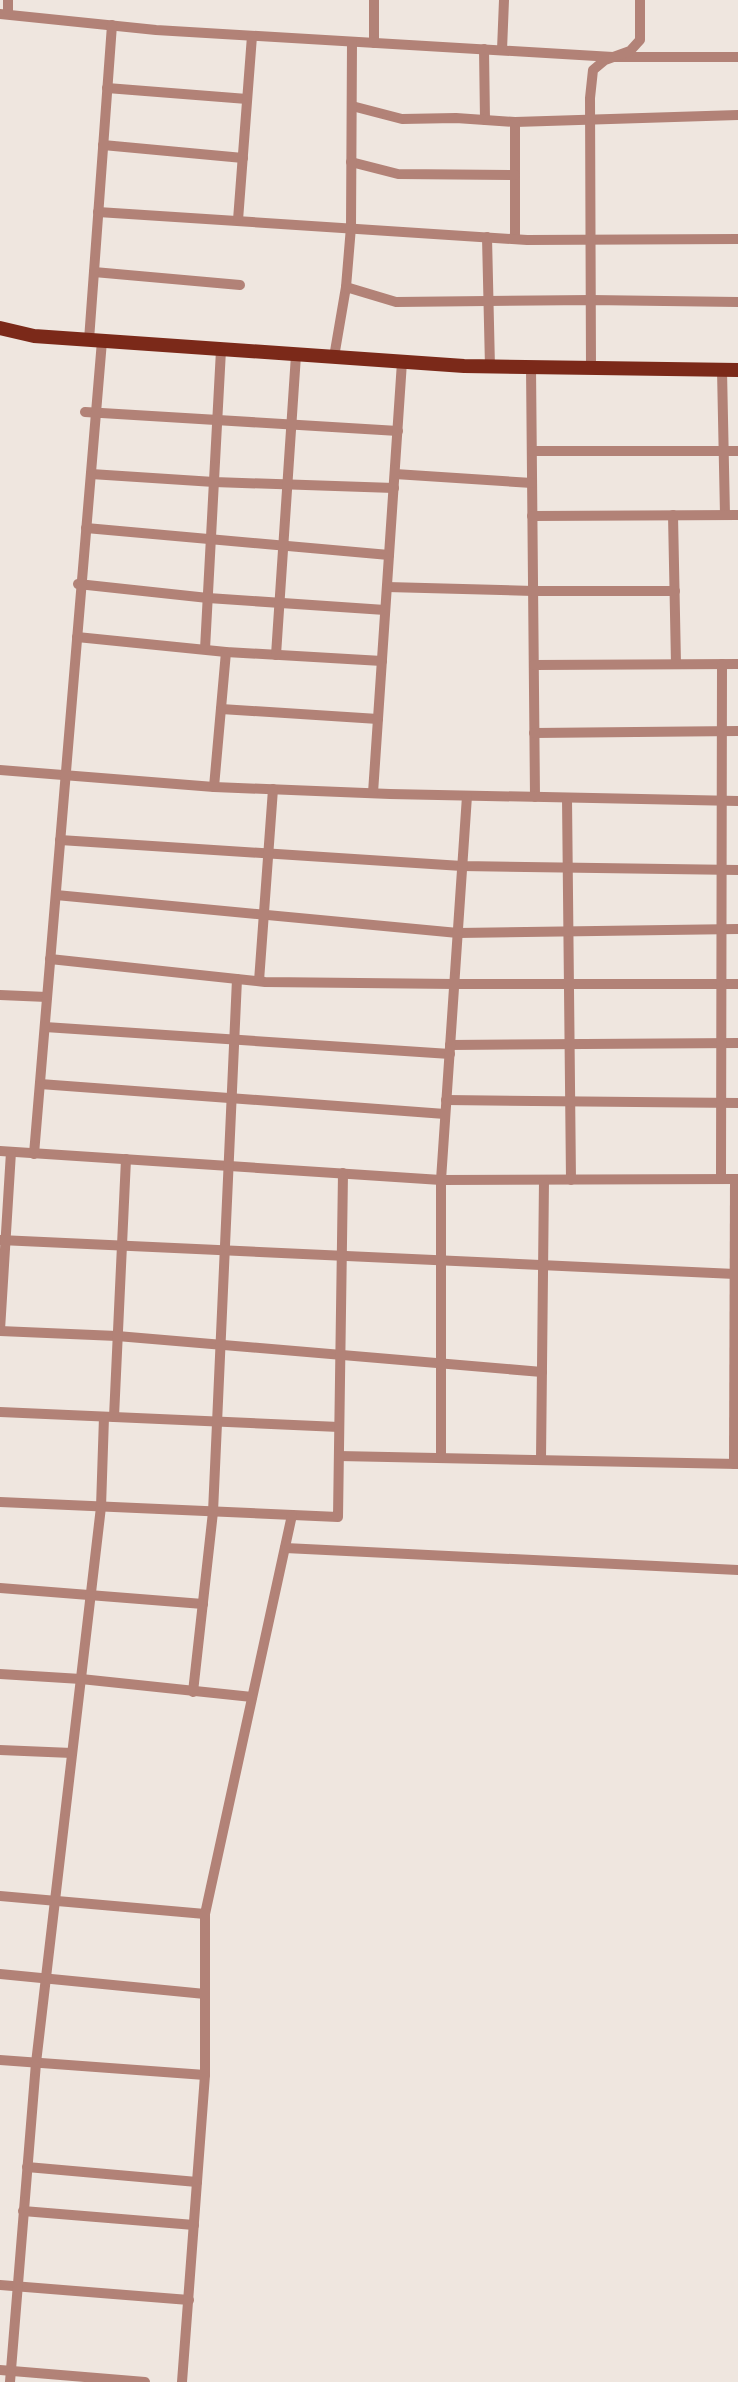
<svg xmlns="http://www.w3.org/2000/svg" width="738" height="2382" font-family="Georgia,serif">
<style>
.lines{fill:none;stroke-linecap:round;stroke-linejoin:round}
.minor{stroke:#b28277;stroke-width:10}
.major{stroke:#7b2919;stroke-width:14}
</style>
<rect width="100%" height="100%" fill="#efe6df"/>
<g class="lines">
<!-- minor -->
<g class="minor">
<path d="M8,0V14"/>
<path d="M374,0V43"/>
<path d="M0,14L156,30L613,57H738"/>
<path d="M484,49L485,120"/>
<path d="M502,50L504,0"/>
<path d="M107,88L247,99"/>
<path d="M352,106L402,119L456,118L515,122L738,115"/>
<path d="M515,122V239"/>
<path d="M103,145L243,158"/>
<path d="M351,162L398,174L515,175"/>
<path d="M98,212L527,240L738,239"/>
<path d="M238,220L252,36"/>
<path d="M487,237L490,367"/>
<path d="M94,272L240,285"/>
<path d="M346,287L396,302L591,300L738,302"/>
<path d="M89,340L112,25"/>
<path d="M334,357L346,287L351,227L352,42"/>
<path d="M531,367L535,797"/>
<path d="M591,368L590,98L593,70L605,60L630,51L640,40V0"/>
<path d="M722,370L725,515"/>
<path d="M85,412L398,431"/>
<path d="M532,451H738"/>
<path d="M91,474L214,482L394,488"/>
<path d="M395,474L532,483"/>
<path d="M673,515L676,664"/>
<path d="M532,516L738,515"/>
<path d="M86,528L389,555"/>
<path d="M78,584L208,598L385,610"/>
<path d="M387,587L533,591H675"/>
<path d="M77,637L226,652L382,661"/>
<path d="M205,649L221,350"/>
<path d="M276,655L296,355"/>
<path d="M534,665L738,664"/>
<path d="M221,709L378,719"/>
<path d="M534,733L738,731"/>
<path d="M0,770L214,787L390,794L738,801"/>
<path d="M214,787L226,652"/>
<path d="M373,793L402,362"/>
<path d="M567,798L571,1180"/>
<path d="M60,840L462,866L738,870"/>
<path d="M56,895L458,933L738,929"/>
<path d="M50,959L265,982L454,984H738"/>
<path d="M259,981L273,789"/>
<path d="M0,995L47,997"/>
<path d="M45,1027L450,1054"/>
<path d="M450,1045L738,1043"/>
<path d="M40,1084L445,1114"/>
<path d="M446,1100L738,1103"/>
<path d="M0,1151L441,1180L738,1179"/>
<path d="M34,1154L102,341"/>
<path d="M721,1179L722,664"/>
<path d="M0,1240L735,1274"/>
<path d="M0,1330L11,1152"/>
<path d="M0,1331L117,1336L542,1372"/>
<path d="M0,1412L339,1427"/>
<path d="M114,1417L126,1159"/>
<path d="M339,1456L738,1464"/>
<path d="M441,1458V1180L467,796"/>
<path d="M541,1460L544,1180"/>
<path d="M734,1464L735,1179"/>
<path d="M0,1502L338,1517L343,1173"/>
<path d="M285,1548L738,1570"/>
<path d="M0,1588L203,1604"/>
<path d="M0,1674L81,1679L252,1697"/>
<path d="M193,1692L213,1512L237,979"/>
<path d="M0,1750L72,1753"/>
<path d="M0,1896L205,1914"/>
<path d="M0,1974L205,1994"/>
<path d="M0,2060L205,2075"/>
<path d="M27,2167L197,2182"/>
<path d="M23,2211L194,2225"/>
<path d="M0,2285L189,2300"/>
<path d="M0,2370L145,2382"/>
<path d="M10,2382L36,2063L101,1507L104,1417"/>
<path d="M182,2382L205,2075V1914L292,1515"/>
</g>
<!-- major -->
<path class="major" d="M0,328L34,336L464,366L738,370"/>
</g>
</svg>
